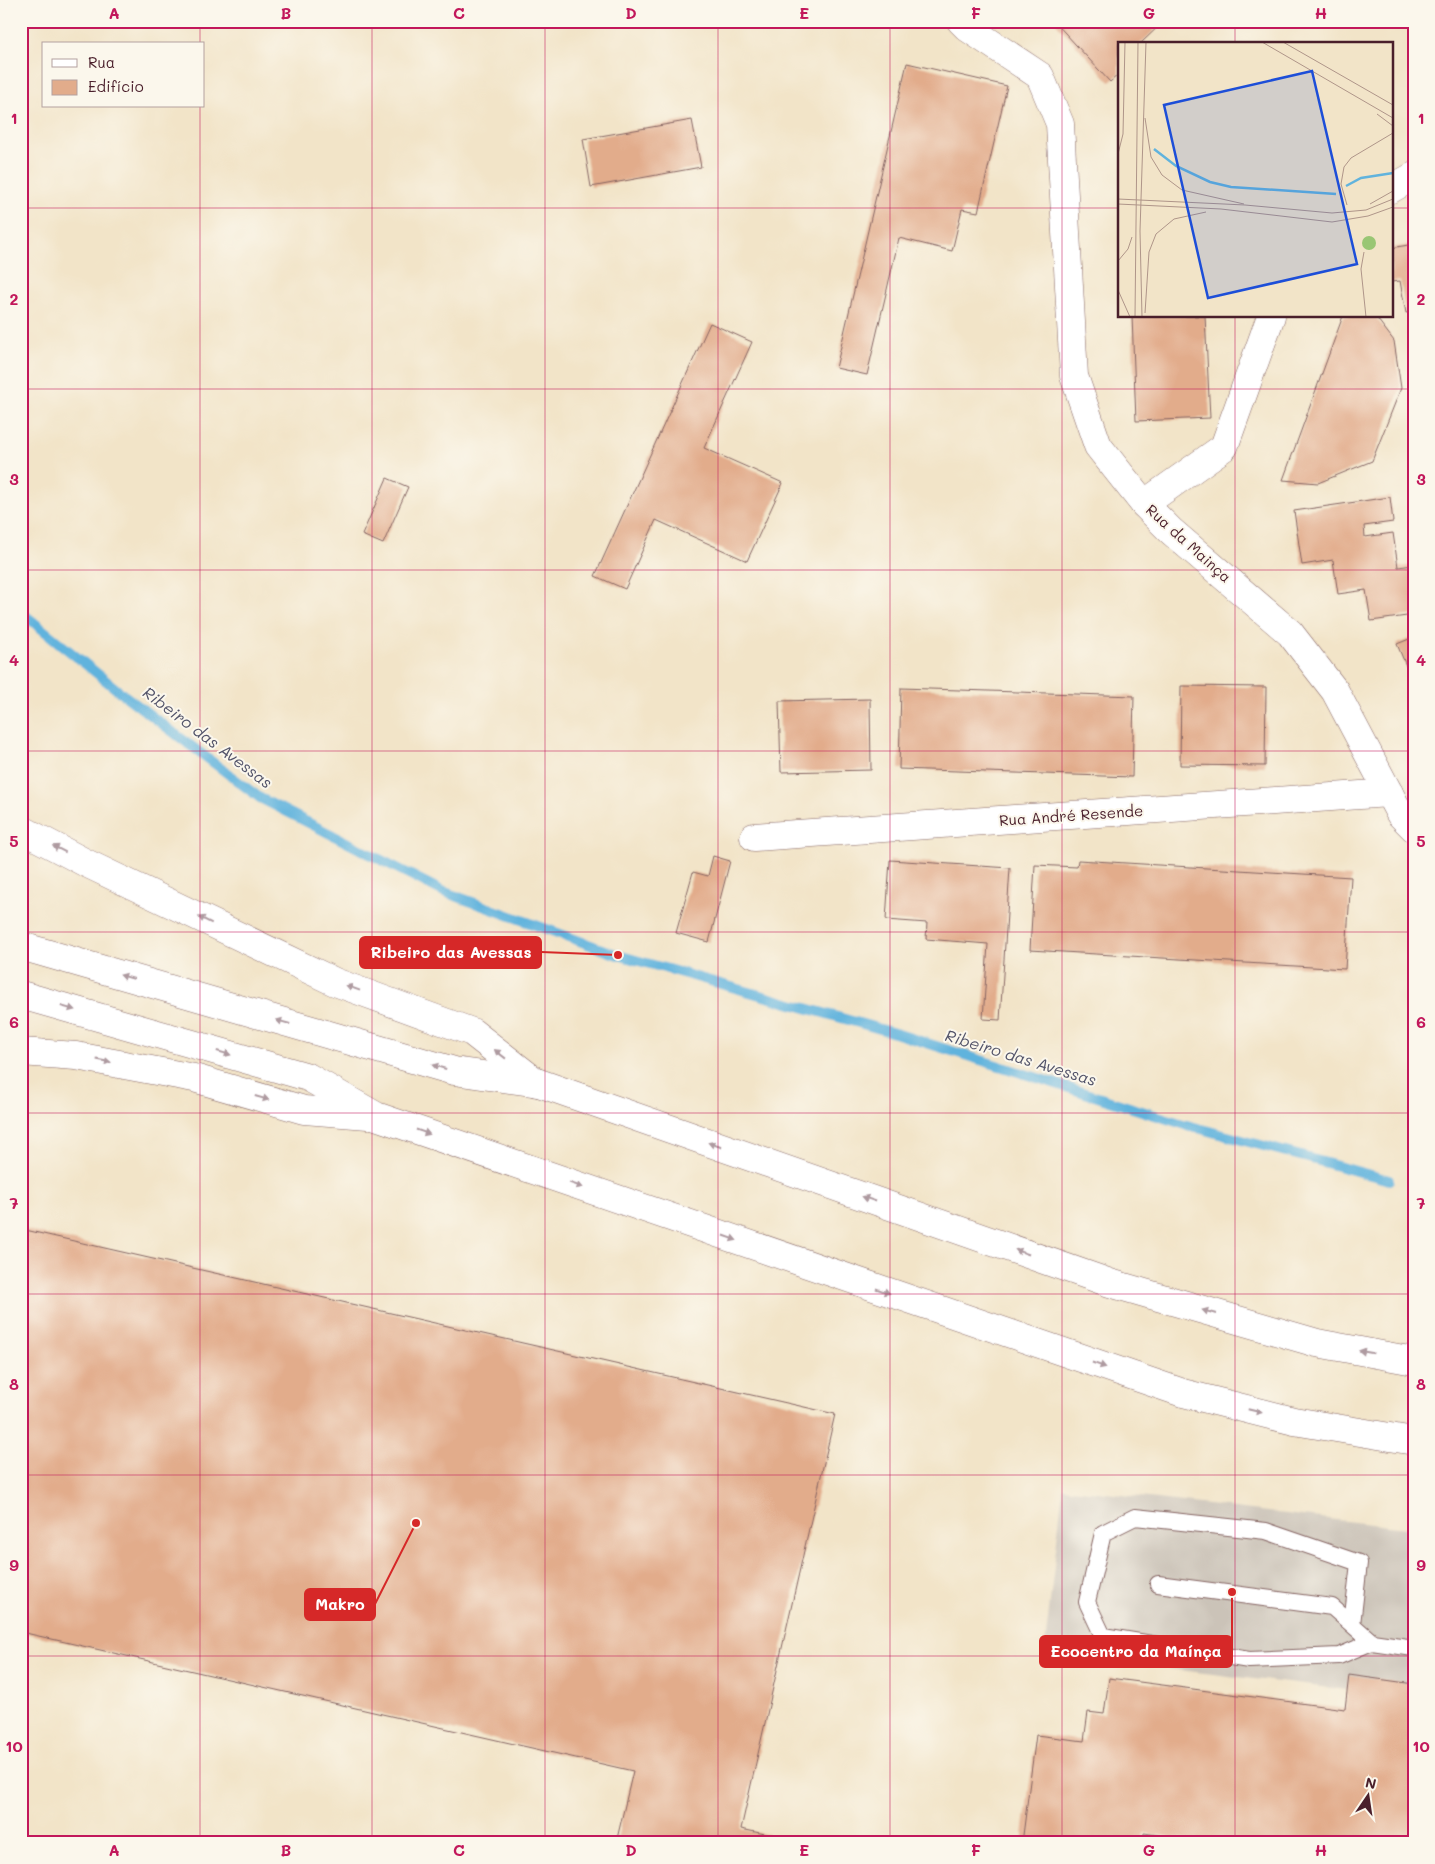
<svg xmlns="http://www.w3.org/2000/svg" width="1435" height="1864" font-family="Mali,sans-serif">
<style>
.industrial{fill:#cbc3b8}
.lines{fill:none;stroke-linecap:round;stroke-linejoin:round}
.stream{stroke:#61b3dd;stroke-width:10}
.building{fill:#e2ac8b}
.lane-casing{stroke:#856462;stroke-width:18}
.street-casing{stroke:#856462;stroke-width:29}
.highway-casing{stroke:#856462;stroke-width:29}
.lane{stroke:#fff;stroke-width:16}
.street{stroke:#fff;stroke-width:28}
.highway{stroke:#fff;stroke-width:28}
.oneway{fill:#ae9aa0}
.grid{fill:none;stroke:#c2185b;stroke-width:1;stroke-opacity:0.55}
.labels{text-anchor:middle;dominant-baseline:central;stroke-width:4;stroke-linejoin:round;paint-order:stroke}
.street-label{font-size:15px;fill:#4a1f2b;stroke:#fbf7ec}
.water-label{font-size:16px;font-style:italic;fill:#525369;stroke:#fbf7ec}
.inset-river{fill:none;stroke:#61b3dd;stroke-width:2.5}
.inset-road{fill:none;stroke:#af9589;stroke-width:1}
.view{fill:#1d4ed8;fill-opacity:0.15;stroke:#1d4ed8;stroke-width:2.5}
.inset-edge{fill:none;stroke:#4a1f2b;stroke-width:2.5}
.leader{fill:none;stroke:#d62828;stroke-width:2}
.callout-dot{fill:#d62828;stroke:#fbf7ec;stroke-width:2}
.callout{fill:#d62828;stroke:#d62828;stroke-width:2}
.callout-label{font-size:16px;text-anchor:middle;font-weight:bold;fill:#fff}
.neatline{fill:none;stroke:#c2185b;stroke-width:2}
.grid-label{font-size:16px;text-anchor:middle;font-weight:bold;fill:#c2185b}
</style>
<rect width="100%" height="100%" fill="#fbf7ec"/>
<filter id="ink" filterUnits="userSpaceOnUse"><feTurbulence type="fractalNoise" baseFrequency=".02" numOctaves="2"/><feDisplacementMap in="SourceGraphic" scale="10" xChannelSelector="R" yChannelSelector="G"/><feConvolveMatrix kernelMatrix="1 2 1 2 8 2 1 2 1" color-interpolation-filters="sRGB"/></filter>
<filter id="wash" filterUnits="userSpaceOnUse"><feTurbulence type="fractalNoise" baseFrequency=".0096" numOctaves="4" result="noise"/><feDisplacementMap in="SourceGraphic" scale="20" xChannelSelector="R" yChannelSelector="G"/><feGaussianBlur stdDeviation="1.12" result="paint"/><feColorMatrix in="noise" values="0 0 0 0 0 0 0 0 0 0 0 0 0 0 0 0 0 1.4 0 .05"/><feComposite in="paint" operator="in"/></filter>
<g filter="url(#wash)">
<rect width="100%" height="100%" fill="#f2e4c8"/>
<!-- industrial -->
<path class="industrial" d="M1063,1488L1414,1529V1698L1044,1654Z"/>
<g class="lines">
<!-- stream -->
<path class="stream" d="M21,612L120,692L260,798L442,891L618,955L898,1034L1183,1124L1389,1180"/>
</g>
<g id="blocks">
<!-- building -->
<g class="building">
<path d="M1054,21H1164L1140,44H1119V74L1110,82Z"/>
<path d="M907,63L1007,86L978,212L962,209L952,251L899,238L867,375L836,368Z"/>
<path d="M692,120L701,167L591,187L583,139Z"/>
<path d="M1414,244V311L1406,313L1400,281L1391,282V248Z"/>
<path d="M1132,316H1205L1210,418L1136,421Z"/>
<path d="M1343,316H1375L1394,341L1401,388L1372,461L1318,483L1283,480Z"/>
<path d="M710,323L752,342L704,448L783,483L747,561L656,520L625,589L595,576Z"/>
<path d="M387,478L408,487L383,544L362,535Z"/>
<path d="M1390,497L1393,522L1364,526L1365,537L1393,533L1398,567L1414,565V615L1371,621L1366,590L1338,594L1333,560L1302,565L1294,511Z"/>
<path d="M1414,637V685L1397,644Z"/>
<path d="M1181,686L1266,687L1265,766L1180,765Z"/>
<path d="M901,688L1134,696L1132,777L899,769Z"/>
<path d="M870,699L871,770L781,772L779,701Z"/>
<path d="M713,856L730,861L709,942L676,933L693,872L708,876Z"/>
<path d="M890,860L1010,868L1000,1020L983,1019L988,944L926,939L927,923L886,920Z"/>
<path d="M1078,860L1351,877L1345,969L1030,950L1035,865L1077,867Z"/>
<path d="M21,1229L835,1414L741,1829L779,1837L777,1843H616L633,1771L21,1632Z"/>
<path d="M1349,1675L1414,1684V1828L1412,1843H1213L1144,1833L1143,1843H1022L1036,1735L1084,1741L1088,1712L1104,1714L1109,1678L1345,1709Z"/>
</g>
</g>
</g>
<g filter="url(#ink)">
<use href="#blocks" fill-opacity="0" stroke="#856462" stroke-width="1"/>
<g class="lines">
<!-- lane casing -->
<g class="lane-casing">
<g id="lane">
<path d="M1158,1584L1332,1607L1372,1642L1414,1648"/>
<path d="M1352,1624L1359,1563L1266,1531L1135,1517L1103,1533L1087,1602L1103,1636L1249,1660L1339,1656L1372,1642"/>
</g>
</g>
<!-- street casing -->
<g class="street-casing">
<g id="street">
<path d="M961,21L968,28L1040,76L1060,124L1074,376L1098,446L1144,504L1171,531L1290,633L1335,691L1400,814L1414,828"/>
<path d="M1391,189L1414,176"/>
<path d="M1144,504L1224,447L1271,316"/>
<path d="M754,837L1389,793"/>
</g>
</g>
<!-- highway casing -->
<g class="highway-casing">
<g id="highway">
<path d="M21,829L86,863L335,982L472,1032L537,1083"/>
<path d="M21,946L454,1071L539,1083L1110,1283L1317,1343L1414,1361"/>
<path d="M21,995L308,1077L376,1116L1183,1393L1294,1421L1414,1441"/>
<path d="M21,1052L76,1056L194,1078L304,1110L368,1115"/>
</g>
</g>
<!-- lane -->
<use href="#lane" class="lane"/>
<!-- street -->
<use href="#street" class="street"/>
<!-- highway -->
<use href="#highway" class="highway"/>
</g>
<!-- one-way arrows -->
<defs><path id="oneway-solid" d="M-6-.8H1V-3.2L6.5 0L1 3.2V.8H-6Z" transform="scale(1.25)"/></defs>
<g class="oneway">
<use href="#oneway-solid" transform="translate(59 849) rotate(-153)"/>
<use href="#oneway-solid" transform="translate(205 920) rotate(-154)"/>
<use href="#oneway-solid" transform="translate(127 977) rotate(-164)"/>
<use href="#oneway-solid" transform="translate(353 988) rotate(-160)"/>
<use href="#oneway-solid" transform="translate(68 1008) rotate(16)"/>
<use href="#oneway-solid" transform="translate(283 1022) rotate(-164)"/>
<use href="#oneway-solid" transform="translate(224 1053) rotate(16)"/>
<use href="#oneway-solid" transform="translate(500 1054) rotate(-142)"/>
<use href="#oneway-solid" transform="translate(104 1061) rotate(11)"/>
<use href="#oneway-solid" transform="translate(439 1067) rotate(-164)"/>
<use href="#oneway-solid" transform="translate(262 1098) rotate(16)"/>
<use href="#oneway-solid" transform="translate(423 1132) rotate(19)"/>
<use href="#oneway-solid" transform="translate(715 1145) rotate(-161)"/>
<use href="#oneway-solid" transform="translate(576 1185) rotate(19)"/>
<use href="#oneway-solid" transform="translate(869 1199) rotate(-161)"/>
<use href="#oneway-solid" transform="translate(730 1238) rotate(19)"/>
<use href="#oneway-solid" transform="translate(1022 1252) rotate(-161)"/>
<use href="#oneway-solid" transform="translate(883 1291) rotate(19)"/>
<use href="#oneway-solid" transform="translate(1209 1312) rotate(-164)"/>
<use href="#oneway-solid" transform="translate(1366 1352) rotate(-170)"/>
<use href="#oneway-solid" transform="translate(1099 1365) rotate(19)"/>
<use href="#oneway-solid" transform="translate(1255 1411) rotate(14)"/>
</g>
</g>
<!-- grid -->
<path class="grid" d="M200,21V44M372,21V1843M545,21V1843M718,21V1843M890,21V1843M1062,21V1843M1235,21V44M200,106V1843M21,208H1119M1391,208H1414M1235,316V1843M21,389H1414M21,570H1414M21,751H1414M21,932H1414M21,1113H1414M21,1294H1414M21,1475H1414M21,1656H1414"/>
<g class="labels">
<!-- street labels -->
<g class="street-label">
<text transform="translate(1189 543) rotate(42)">Rua da Mainça</text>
<text transform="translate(1071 815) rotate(-4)">Rua André Resende</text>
</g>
<!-- water labels -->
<g class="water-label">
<text transform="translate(208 737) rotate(37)">Ribeiro das Avessas</text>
<text transform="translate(1021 1057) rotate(17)">Ribeiro das Avessas</text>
</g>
</g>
<!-- overview -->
<g transform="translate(1118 42)">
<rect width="275" height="275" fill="#f2e4c8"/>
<path d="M244 201a7 7 0 1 1 14 0a7 7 0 1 1-14 0Z" fill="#99c674"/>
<path class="inset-river" d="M36,107L58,124L92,140L113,145L218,152M228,144L243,136L275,131"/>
<path class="inset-road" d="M144,0L275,76M165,0L275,63M259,72L275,84M27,76L33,115L44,133L64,148L126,162M0,112L5,92L7,0M0,157L127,163L214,171L248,168L275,157M0,162L103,167L214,180L250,174L275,165M252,162L275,149M229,163L223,142L226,125L233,116L275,91M246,210L243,227L248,275M0,219L10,207L14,195M0,248L12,275M27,271L31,210L38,192L56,177L88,170M17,275L20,0M24,275L22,189L28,0"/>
<path class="view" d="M194,29L239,222L90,256L46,63Z"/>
<rect width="275" height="275" class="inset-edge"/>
</g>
<!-- callouts -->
<path class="leader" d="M618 955L541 952M416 1523L375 1604M1232 1592L1232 1651"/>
<g class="callout-dot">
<circle cx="618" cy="955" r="5"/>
<circle cx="416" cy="1523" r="5"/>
<circle cx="1232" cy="1592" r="5"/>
</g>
<g class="callout">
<rect x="360" y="937" width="181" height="31" rx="5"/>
<rect x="305" y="1589" width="70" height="31" rx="5"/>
<rect x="1040" y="1636" width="192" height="31" rx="5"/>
</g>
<g class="callout-label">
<text x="451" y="958">Ribeiro das Avessas</text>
<text x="340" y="1610">Makro</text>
<text x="1136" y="1657">Ecocentro da Maínça</text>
</g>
<!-- margin -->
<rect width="1435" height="1864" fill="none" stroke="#fbf7ec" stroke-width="55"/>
<!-- legend -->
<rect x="42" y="42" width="162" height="65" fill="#fbf7ec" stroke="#b4a19f"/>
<rect x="52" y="59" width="25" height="8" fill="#ffffff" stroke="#b4a19f"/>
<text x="88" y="68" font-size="15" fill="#4a1f2b">Rua</text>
<rect x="52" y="80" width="25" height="15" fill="#e2ac8b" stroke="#b4a19f"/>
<text x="88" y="92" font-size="15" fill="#4a1f2b">Edifício</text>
<!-- north arrow -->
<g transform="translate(1368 1796) rotate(13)" stroke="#fbf7ec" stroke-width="4" paint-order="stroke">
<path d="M0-4L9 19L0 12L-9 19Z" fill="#4a1f2b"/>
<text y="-8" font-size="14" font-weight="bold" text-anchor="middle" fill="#4a1f2b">N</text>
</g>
<rect x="28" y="28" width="1380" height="1808" class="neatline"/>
<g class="grid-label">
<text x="114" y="19">A</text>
<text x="286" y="19">B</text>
<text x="459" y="19">C</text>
<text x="631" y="19">D</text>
<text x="804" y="19">E</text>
<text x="976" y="19">F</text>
<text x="1149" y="19">G</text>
<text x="1321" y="19">H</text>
<text x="14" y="124">1</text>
<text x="1421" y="124">1</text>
<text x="14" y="305">2</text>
<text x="1421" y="305">2</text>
<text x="14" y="485">3</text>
<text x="1421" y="485">3</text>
<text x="14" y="666">4</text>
<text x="1421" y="666">4</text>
<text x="14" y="847">5</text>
<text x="1421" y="847">5</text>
<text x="14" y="1028">6</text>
<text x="1421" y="1028">6</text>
<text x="14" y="1209">7</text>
<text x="1421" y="1209">7</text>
<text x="14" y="1390">8</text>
<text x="1421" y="1390">8</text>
<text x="14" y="1571">9</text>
<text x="1421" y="1571">9</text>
<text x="14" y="1752">10</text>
<text x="1421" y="1752">10</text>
<text x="114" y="1856">A</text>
<text x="286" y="1856">B</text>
<text x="459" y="1856">C</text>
<text x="631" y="1856">D</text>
<text x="804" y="1856">E</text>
<text x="976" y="1856">F</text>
<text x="1149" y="1856">G</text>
<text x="1321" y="1856">H</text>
</g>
</svg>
